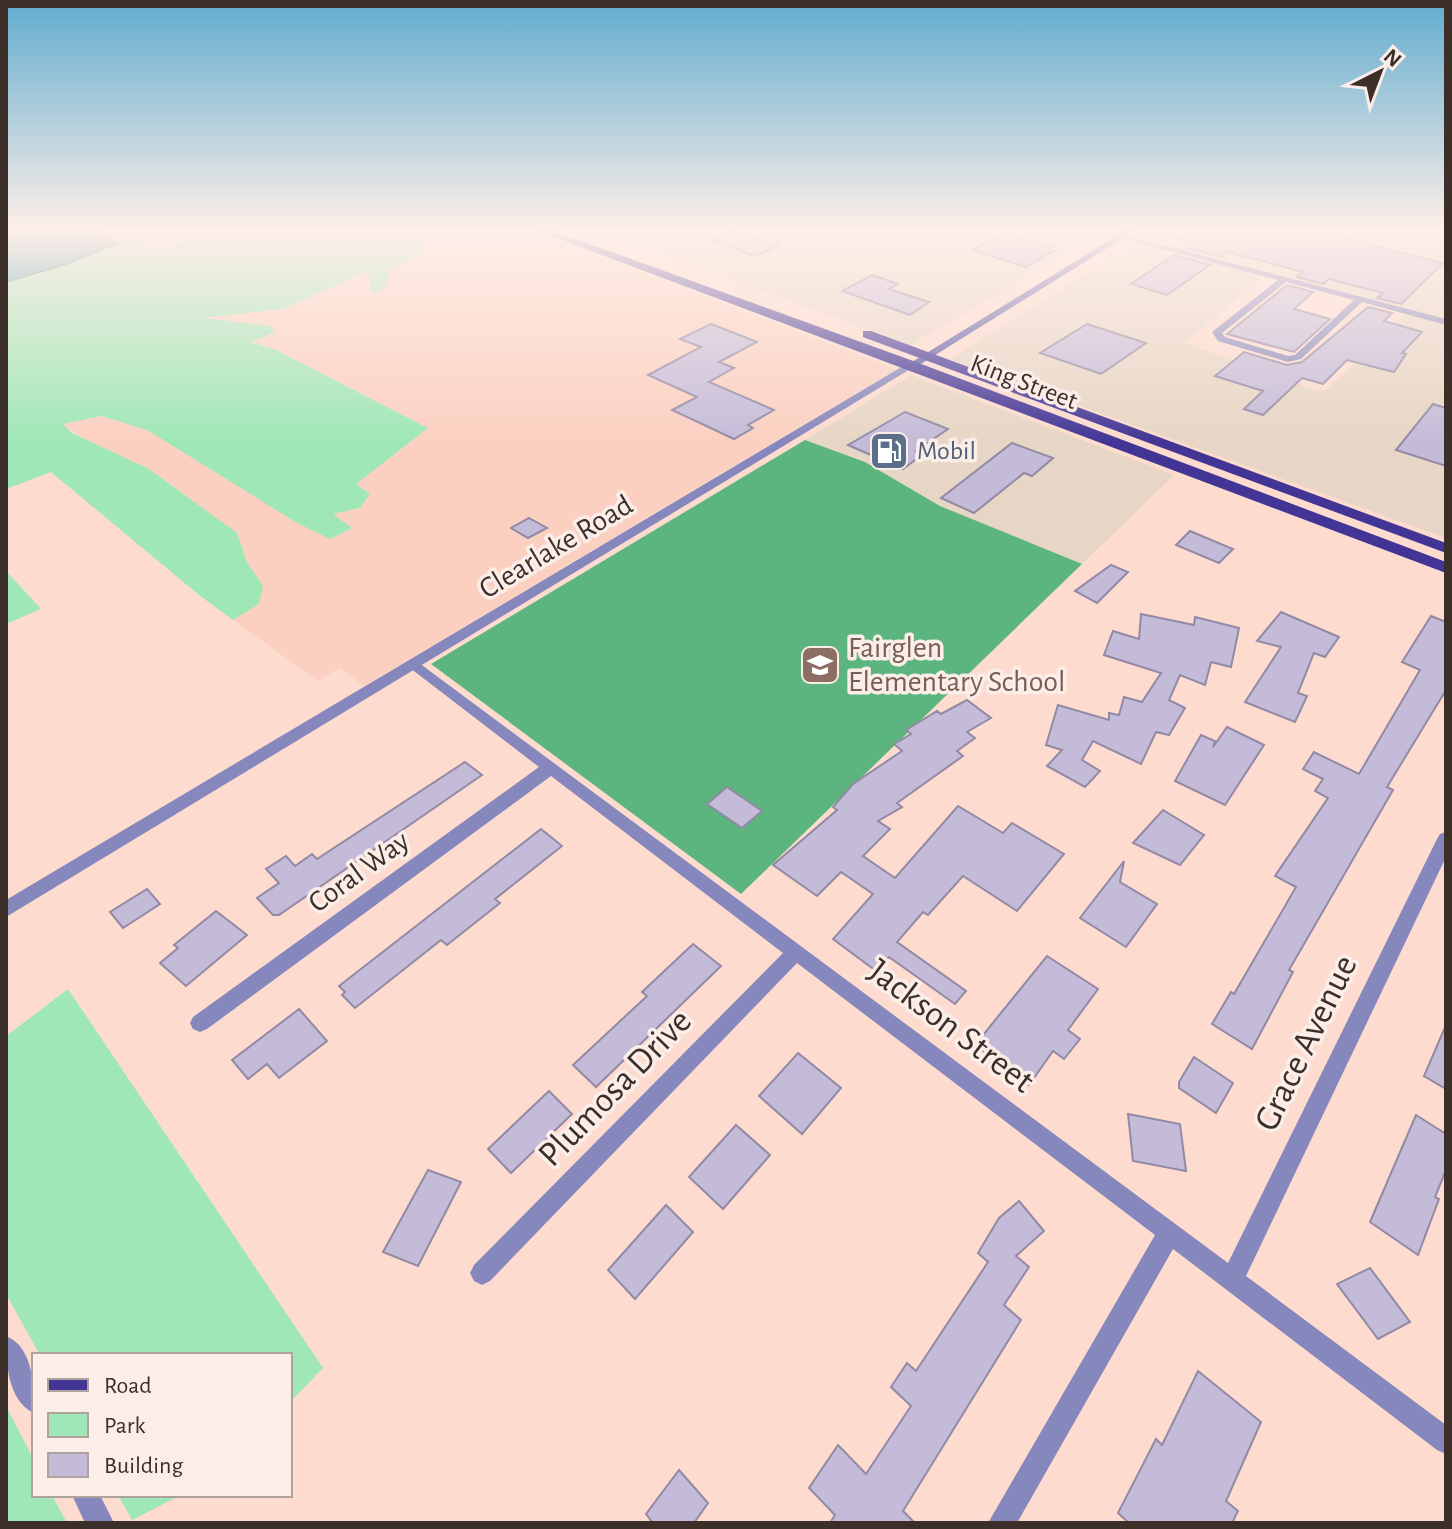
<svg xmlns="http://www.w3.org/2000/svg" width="1452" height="1529" font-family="'Alegreya Sans',sans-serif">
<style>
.commercial{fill:#e7d6c5}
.built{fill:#fbd0c1}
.green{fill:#9fe7b7}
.forest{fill:#5cb57e}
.water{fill:#369faa;stroke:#387d84;stroke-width:2}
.building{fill:#c4bbd9;stroke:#9289a5;stroke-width:2}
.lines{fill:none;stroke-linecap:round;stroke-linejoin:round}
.minor{fill:#8687bd;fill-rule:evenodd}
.tertiary{fill:#8687bd;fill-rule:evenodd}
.secondary{fill:#5c59a7;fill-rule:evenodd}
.primary{fill:#423595;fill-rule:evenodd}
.labels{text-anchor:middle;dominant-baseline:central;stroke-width:7;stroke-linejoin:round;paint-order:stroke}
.far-street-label{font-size:26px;fill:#3c2f2a;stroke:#fbede8}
.far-service-label{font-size:26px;fill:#4e5e75;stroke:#fbede8;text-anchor:start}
.street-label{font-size:30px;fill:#3c2f2a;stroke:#fbede8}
.education-label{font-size:30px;fill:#785e54;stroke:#fbede8;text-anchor:start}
.near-street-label{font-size:36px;fill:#3c2f2a;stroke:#fbede8}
</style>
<rect width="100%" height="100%" fill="#fddbce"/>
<!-- commercial -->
<g class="commercial">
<path d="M118,229H227L156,250Z"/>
<path d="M592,229H1109L911,345Z"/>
<path d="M1157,229H1446V319L1143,238Z"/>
<path d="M1137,242L1263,276L1185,343L1317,391L1326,390L1406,314L1446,325V538L950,359Z"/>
<path d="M911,375L1174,475L1082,564L940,506L865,462L805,440Z"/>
</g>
<!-- built -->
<path class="built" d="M480,229H528L896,369L364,686L340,668L318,681L233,620L258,604L262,586L247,562L237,533L62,424L101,416L147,430L297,523L331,539L332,514L360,508L370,495L355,484L427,427L276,350L250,341L275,332L201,318L283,309L368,270L387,276L392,268L416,257L425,240H459Z"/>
<!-- green -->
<g class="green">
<path d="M95,229H117L156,250L227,229H480L459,240H425L416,257L392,268L385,290L371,293L368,271L283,309L204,318L270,326L275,332L251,342L276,350L428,428L356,484L370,494L360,508L333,514L352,528L330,539L297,523L147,430L101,416L63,424L72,433L149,469L237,533L247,562L263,586L259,604L233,620L199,595L51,472L6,489V282L66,264L118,244Z"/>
<path d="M6,571L41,609L6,624Z"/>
<path d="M68,989L323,1368L290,1402V1355H40L6,1294V1036Z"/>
<path d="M6,1406L34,1460V1495H52L67,1523H6Z"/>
<path d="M118,1495H181L132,1520Z"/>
</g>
<!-- forest -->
<path class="forest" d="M805,440L865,462L940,506L1082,564L741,894L431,664Z"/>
<!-- water -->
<path class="water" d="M6,229H95L118,243L66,264L6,282Z"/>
<!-- building -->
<g class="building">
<path d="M1167,229H1320L1342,235L1338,237L1443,263L1401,304L1377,298L1383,293L1329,279L1323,284L1297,277L1303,272L1228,252L1221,257L1186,248L1194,243L1166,235Z"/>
<path d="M734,230L779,245L755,256L710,240Z"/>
<path d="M1004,234L1052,247L1049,249L1054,251L1026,267L972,250Z"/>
<path d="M1174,255L1210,265L1167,295L1131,284Z"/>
<path d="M872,275L898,284L889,289L929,302L910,315L842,291Z"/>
<path d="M1287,285L1313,292L1294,309L1330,319L1294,352L1227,334Z"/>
<path d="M1368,307L1392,313L1384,321L1422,332L1402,353L1406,354L1394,372L1347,360L1323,384L1302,378L1263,415L1244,409L1263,391L1215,376L1244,352L1287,365L1302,362Z"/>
<path d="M711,324L757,342L719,362L734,368L709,382L774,410L748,425L753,428L734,439L672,410L697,397L648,375L701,347L680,339Z"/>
<path d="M1087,324L1146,343L1101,374L1040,353Z"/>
<path d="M1433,404L1446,408V466L1396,450Z"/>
<path d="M905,412L948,429L916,451L923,454L903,469L848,445Z"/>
<path d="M1012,443L1053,458L1032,476L1024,473L974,513L941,498Z"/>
<path d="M529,518L547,528L528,538L511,528Z"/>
<path d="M1190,531L1233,549L1219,563L1176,545Z"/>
<path d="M1111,565L1128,572L1097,603L1075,591Z"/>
<path d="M1281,612L1339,637L1325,657L1314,653L1298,693L1307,696L1295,722L1245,702L1281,647L1257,641Z"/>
<path d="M1141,614L1194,625L1195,617L1239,628L1231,667L1211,662L1205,685L1180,675L1169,700L1185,708L1169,735L1156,732L1141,764L1093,741L1082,760L1100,771L1085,787L1047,766L1062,750L1046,745L1058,705L1109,720V713L1119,715L1124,697L1142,702L1161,673L1104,655L1113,631L1139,639Z"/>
<path d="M1431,616L1446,622V690L1387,787L1393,790L1289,970L1293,972L1252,1049L1212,1024L1231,992L1234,994L1296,887L1275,876L1328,798L1315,791L1323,779L1303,769L1314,752L1359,774L1420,670L1402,662Z"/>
<path d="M967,700L991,718L967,732L975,738L957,751L963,756L897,803L902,807L878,821L890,829L863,856L895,878L958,806L1003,833L1012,823L1064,854L1017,911L963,876L928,915L923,912L897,942L966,991L955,1004L889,957L876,971L833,939L873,894L841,872L817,896L773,865L837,810L833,807L853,784L902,751L894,744L911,734L906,730L937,711L941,714Z"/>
<path d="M1227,727L1264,745L1225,805L1175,781L1201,735L1215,741L1213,747Z"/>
<path d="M465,762L482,775L279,915H273L257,898L279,883L266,869L286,856L295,866L312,854L317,859Z"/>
<path d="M727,787L762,811L742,828L707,804Z"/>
<path d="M1163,810L1204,835L1180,865L1133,843Z"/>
<path d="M541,829L562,846L495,899L500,903L447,945L441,940L355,1008L342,995L345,992L339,986Z"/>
<path d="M1124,861L1120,882L1157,904L1126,947L1080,918Z"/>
<path d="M147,889L160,904L123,928L110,912Z"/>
<path d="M216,911L247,935L186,986L160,963L178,948L174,945Z"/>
<path d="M693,944L721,966L596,1087L573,1065L647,996L642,992Z"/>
<path d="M1047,956L1098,989L1068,1030L1080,1039L1064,1059L1053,1051L1029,1085L975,1045Z"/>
<path d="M299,1009L327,1041L279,1078L267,1064L248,1079L232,1060Z"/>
<path d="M1446,1025V1089L1424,1076Z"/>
<path d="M798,1053L841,1088L802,1134L759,1096Z"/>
<path d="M1194,1057L1233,1083L1216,1113L1179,1088V1082Z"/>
<path d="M549,1091L572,1114L511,1173L488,1149Z"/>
<path d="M1128,1114L1180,1124L1186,1171L1133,1161Z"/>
<path d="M1416,1115L1446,1134V1170L1435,1197L1439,1199L1418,1255L1370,1222Z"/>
<path d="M736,1125L770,1155L723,1209L689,1177Z"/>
<path d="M428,1170L461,1182L418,1266L383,1252Z"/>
<path d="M1019,1201L1044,1231L1016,1256L1029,1267L1004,1305L1021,1320L903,1511L915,1523H830L835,1515L809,1488L838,1445L866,1474L911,1406L891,1387L907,1363L916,1371L988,1262L978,1253L999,1218Z"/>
<path d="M666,1205L693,1232L635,1299L608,1270Z"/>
<path d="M1370,1268L1410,1322L1378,1339L1337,1284Z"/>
<path d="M1198,1371L1261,1422L1226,1501L1238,1511L1232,1523H1129L1118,1513L1156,1439L1162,1445Z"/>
<path d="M679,1470L708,1503L694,1523H653L646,1514Z"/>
</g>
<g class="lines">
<!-- minor -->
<g class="minor">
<path d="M1121,234L1446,319V325L1362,302L1301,359L1288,362L1218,341L1212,332L1278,280L1121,238ZM1286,282L1354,300L1295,355L1288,356L1225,337L1222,333Z"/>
<path d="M415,660L1228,1263L1437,839L1440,834L1446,832V857L1246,1276L1446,1425V1454L1437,1450L1173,1249L1017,1523H988L1155,1235L797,963L490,1281L482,1285L474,1281L470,1273L474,1265L783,953L551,776L207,1029L200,1032L193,1029L190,1023L193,1017L539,767L410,668L408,665L410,662Z"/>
<path d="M6,1336C34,1347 34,1388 34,1413C7,1401 6,1361 6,1336Z"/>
<path d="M72,1495H100L114,1523H85Z"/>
</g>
<!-- tertiary -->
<path class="tertiary" d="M908,363L917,365L6,917V900Z"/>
<!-- secondary -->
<path class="secondary" d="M1128,229H1138L916,367L907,365Z"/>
<!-- primary -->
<g class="primary">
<path d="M533,229H548L916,362L1446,562V573Z"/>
<path d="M863,331H871L1446,543V553L863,337Z"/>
</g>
</g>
<!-- sky -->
<linearGradient id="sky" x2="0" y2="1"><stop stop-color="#61accf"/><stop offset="0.52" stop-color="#feefe9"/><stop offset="1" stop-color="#feefe9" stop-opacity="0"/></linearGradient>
<rect width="1452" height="443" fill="url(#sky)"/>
<!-- icons -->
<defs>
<g id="fuel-square" transform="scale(2)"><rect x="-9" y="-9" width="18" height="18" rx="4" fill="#5c6f8a" stroke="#fbede8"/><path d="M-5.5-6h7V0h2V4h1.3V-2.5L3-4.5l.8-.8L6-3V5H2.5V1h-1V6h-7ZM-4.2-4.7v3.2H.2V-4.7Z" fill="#fff"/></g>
<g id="school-square" transform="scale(2)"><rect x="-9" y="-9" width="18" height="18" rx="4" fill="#8d6e63" stroke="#fbede8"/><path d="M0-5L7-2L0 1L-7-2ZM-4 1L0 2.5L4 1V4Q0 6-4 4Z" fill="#fff"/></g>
</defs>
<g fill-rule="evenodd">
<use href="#fuel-square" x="889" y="451"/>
<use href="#school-square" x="820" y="665"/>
</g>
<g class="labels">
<!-- far-street labels -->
<g class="far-street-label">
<text transform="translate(1024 382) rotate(21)">King Street</text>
</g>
<!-- far-service labels -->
<g class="far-service-label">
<text x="917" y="451">Mobil</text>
</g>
<!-- street labels -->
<g class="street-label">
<text transform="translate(556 547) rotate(-31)">Clearlake Road</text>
<text transform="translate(359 872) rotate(-36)">Coral Way</text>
</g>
<!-- education labels -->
<g class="education-label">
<text x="848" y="648">Fairglen<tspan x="848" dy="34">Elementary School</tspan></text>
</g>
<!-- near-street labels -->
<g class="near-street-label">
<text transform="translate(951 1026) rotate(37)">Jackson Street</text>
<text transform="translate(1306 1043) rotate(-64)">Grace Avenue</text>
<text transform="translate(615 1088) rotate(-46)">Plumosa Drive</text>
</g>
</g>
<!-- border -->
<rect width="1452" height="1529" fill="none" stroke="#3c2f2a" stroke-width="16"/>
<!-- legend -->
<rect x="32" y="1353" width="260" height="144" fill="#fbede8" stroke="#afa19c" stroke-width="2"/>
<rect x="48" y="1379" width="40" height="12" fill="#423595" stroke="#afa19c" stroke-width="2"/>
<text x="104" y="1393" font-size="24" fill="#3c2f2a">Road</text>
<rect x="48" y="1413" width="40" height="24" fill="#9fe7b7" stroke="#afa19c" stroke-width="2"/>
<text x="104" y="1433" font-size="24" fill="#3c2f2a">Park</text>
<rect x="48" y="1453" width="40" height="24" fill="#c4bbd9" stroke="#afa19c" stroke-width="2"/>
<text x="104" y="1473" font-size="24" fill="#3c2f2a">Building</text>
<!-- north arrow -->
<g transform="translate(1380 72) rotate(42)" stroke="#fbede8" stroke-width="6" paint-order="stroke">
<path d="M0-6L14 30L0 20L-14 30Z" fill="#3c2f2a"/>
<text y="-12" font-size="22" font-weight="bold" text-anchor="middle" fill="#3c2f2a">N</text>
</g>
</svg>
